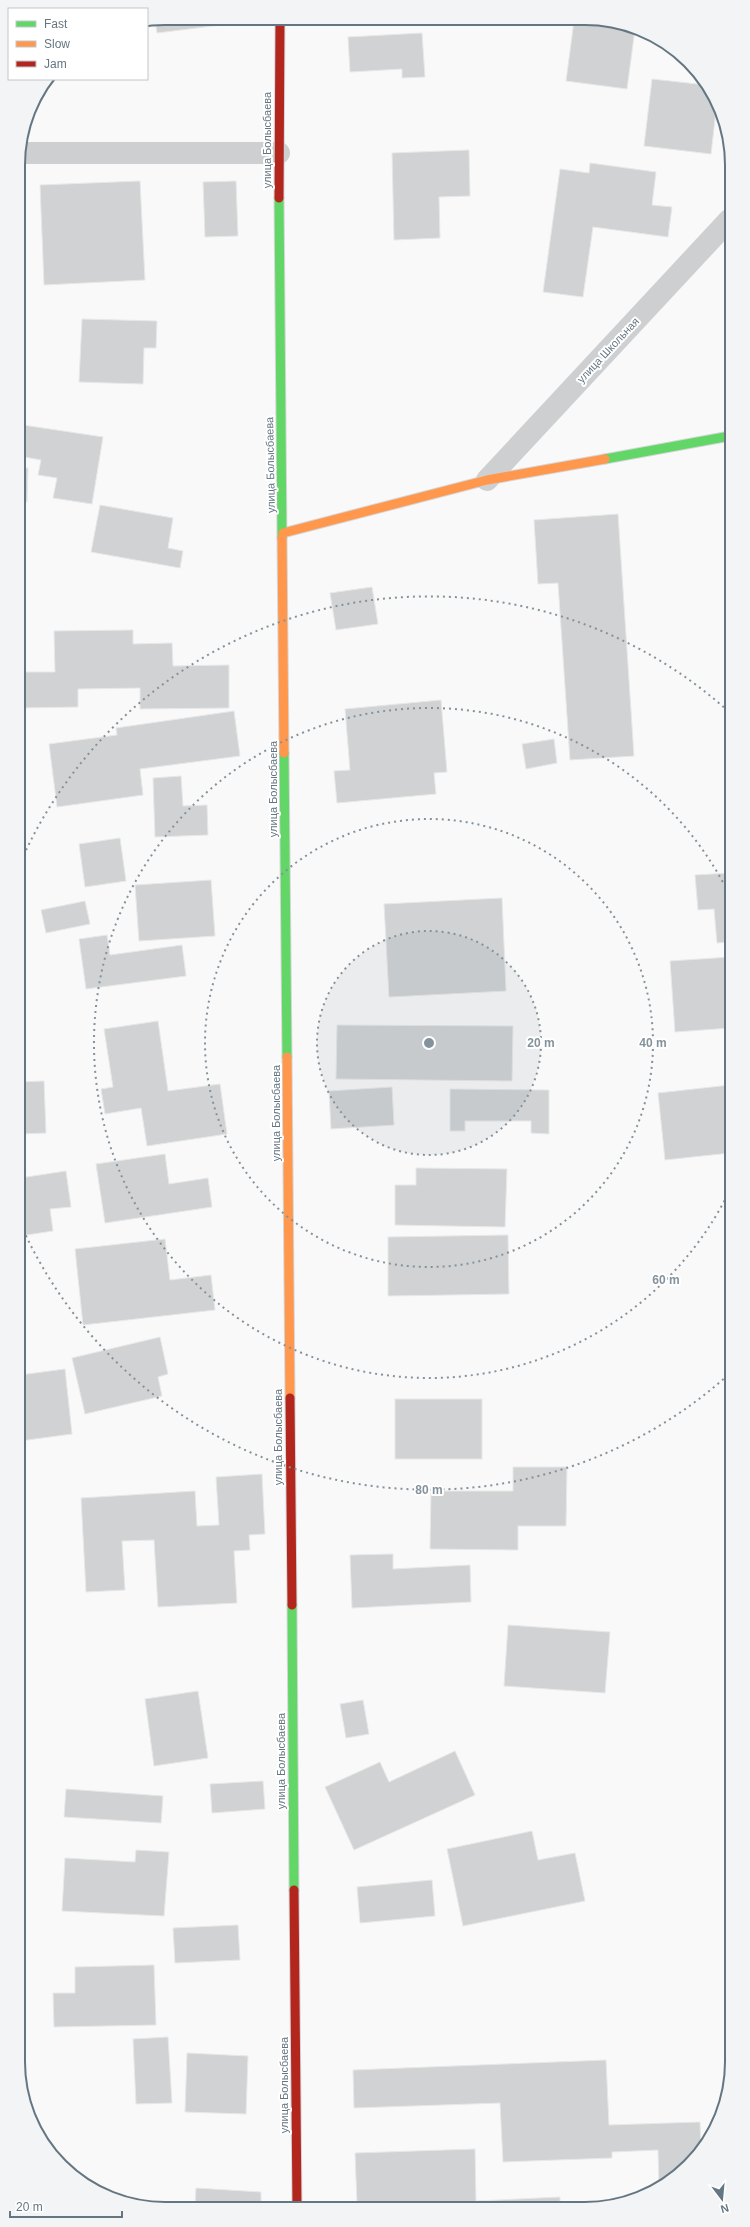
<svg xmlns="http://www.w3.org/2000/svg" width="750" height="2227" font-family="Helvetica,sans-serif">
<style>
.building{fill:#d0d2d3;stroke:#e8e8e8}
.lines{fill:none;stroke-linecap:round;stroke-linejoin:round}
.fast-casing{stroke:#d5d6d7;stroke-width:11}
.slow-casing{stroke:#d5d6d7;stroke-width:11}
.jam-casing{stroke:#d5d6d7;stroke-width:11}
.street{stroke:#cecfd0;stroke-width:22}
.fast{stroke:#63d668;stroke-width:9}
.slow{stroke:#ff974d;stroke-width:9}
.jam{stroke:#b3261e;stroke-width:9}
.ring{fill:none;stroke:#84929c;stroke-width:2;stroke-dasharray:2 4}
.labels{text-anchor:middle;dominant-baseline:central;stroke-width:4;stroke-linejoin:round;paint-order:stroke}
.street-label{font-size:11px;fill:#657683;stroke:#fff}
.rim{fill:none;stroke:#657683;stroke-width:2}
.centre{fill:#84929c;stroke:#fff;stroke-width:2}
.ring-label{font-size:12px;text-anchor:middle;font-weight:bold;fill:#84929c;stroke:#fff;stroke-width:4;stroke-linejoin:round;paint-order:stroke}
</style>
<rect width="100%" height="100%" fill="#f9f9f9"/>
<!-- building -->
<g class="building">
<path d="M165,18H220L221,25L157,33L155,20Z"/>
<path d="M574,21H614L635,29L627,89L566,81Z"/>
<path d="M422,33L425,77L402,78V69L350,72L348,37Z"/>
<path d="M652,79L706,85L717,102L711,154L644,146Z"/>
<path d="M469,150L470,196L439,197L440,238L394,240L392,153Z"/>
<path d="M590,163L656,172L652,205L672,207L668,237L593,227L583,297L543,292L560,169L589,173Z"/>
<path d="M140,181L145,280L44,285L40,185Z"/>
<path d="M236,181L238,236L205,237L203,182Z"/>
<path d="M82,319L157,321L156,348H144L143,384L79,382Z"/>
<path d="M23,425L103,437L92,504L53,498L57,478L38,475L41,460L19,456Z"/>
<path d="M19,468H28L27,502H19Z"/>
<path d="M100,505L173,518L168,548L183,551L180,568L91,552Z"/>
<path d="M618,514L634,756L570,760L558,583L538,584L534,520Z"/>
<path d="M372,587L378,624L336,630L330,593Z"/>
<path d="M133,630V644L172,643L173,666L229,665V708L140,709V688L78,689V707L19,708V672H55L54,631Z"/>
<path d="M441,700L447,772L434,773L436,794L337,803L334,771L350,770L345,709Z"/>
<path d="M234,711L240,756L140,769L143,795L57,807L49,744L117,735L116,728Z"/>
<path d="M554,739L557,763L526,769L522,744Z"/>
<path d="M181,776L183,806L207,805L208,835L155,837L153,778Z"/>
<path d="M120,838L126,881L85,887L79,844Z"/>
<path d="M730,873V942L717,943L714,909L698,910L695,875Z"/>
<path d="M211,880L215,936L139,941L135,885Z"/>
<path d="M502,898L506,991L389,997L384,904Z"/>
<path d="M85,901L90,924L46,933L41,910Z"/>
<path d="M107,935L110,955L182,945L186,976L86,989L79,939Z"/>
<path d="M730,957V1028L675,1032L670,961Z"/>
<path d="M158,1021L168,1091L220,1084L227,1134L147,1146L141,1108L105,1114L101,1089L113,1087L104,1029Z"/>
<path d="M337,1025L513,1026L512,1081L336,1079Z"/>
<path d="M44,1081L46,1133L20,1134V1082Z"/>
<path d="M730,1085V1153L665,1160L658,1093Z"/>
<path d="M392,1087L394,1125L331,1129L329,1091Z"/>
<path d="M450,1089L549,1090V1134L531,1133V1121H465V1131H450Z"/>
<path d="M165,1154L169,1184L208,1178L212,1207L105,1223L96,1164Z"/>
<path d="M416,1168L507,1169L505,1227L395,1225V1185H416Z"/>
<path d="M66,1171L71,1207L50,1209L53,1231L20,1236V1209H22L20,1178Z"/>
<path d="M508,1235L509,1294L388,1296V1237Z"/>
<path d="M165,1239L170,1280L211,1275L215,1310L83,1325L75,1249Z"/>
<path d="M160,1337L168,1374L158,1377L162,1396L85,1414L72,1358Z"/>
<path d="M65,1369L72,1434L20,1441V1375Z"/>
<rect x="395" y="1399" width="87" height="60"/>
<path d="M513,1467H567L566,1526H518V1550L430,1549L431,1491H513Z"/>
<path d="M262,1474L265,1534L249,1535L250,1550L234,1551L237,1603L158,1607L154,1540L122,1541L125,1590L86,1592L81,1498L195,1491L197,1526L219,1525L216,1477Z"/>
<path d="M393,1554V1569L470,1565L471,1602L352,1608L350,1555Z"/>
<path d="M508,1625L610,1632L605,1693L504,1686Z"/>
<path d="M198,1691L208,1758L154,1766L145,1699Z"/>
<path d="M363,1700L369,1734L346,1738L340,1704Z"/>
<path d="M455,1751L475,1795L354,1850L325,1787L380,1762L389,1782Z"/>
<path d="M263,1781L265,1809L212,1813L210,1784Z"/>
<path d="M66,1789L163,1796L161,1823L64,1817Z"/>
<path d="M532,1831L538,1860L575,1853L585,1901L463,1926L447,1849Z"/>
<path d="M136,1850L169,1852L164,1916L62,1911L65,1858L135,1862Z"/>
<path d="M432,1880L435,1916L360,1923L357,1887Z"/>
<path d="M238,1925L240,1960L175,1963L173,1928Z"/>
<path d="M154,1965L156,2025L54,2027L53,1993H75V1967Z"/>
<path d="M168,2037L172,2103L136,2104L133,2039Z"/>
<path d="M187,2053L248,2056L246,2114L185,2112Z"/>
<path d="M606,2060L609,2125L700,2122L701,2150L696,2159L659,2189L658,2150L612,2152V2158L503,2162L500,2103L354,2108L353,2070Z"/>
<path d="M475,2149L476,2201L560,2197V2206H339L357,2204L355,2153Z"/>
<path d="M196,2188L261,2192V2206H195Z"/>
</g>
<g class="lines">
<!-- fast casing -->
<g class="fast-casing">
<g id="fast">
<path d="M279,198L282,538"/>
<path d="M605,459L730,436"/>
<path d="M284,753L287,1057"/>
<path d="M292,1605L294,1890"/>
</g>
</g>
<!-- slow casing -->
<g class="slow-casing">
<g id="slow">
<path d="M283,533L487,480L605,459"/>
<path d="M282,538L284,753"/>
<path d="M287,1057L290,1398"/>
</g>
</g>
<!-- jam casing -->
<g class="jam-casing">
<g id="jam">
<path d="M279,198L280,19"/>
<path d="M290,1398L292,1605"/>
<path d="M294,1890L297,2206"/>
</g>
</g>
<!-- street -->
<g class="street">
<path d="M19,153H279"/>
<path d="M487,480L729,220"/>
</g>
<!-- fast -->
<use href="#fast" class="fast"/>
<!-- slow -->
<use href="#slow" class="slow"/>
<!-- jam -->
<use href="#jam" class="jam"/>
</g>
<!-- distance rings -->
<circle cx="429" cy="1043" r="112" fill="#84929c" fill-opacity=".12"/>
<g class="ring">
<circle cx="429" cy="1043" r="112"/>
<circle cx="429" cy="1043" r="224"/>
<path d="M730 1190A335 335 0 1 1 730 896"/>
<path d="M728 1375A447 447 0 0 1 21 1225M21 861A447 447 0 0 1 728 711"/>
</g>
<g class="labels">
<!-- street labels -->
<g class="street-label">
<text transform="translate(267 140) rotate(-90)">улица Болысбаева</text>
<text transform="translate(608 350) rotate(-47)">улица Школьная</text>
<text transform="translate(270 465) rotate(-91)">улица Болысбаева</text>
<text transform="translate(273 789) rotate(-90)">улица Болысбаева</text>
<text transform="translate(276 1113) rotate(-90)">улица Болысбаева</text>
<text transform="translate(278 1437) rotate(-90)">улица Болысбаева</text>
<text transform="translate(281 1761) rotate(-90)">улица Болысбаева</text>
<text transform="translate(284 2085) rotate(-90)">улица Болысбаева</text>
</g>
</g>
<!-- crop -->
<path d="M0 0H750V2227H0ZM165 25H585A140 140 0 0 1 725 165V2062A140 140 0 0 1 585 2202H165A140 140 0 0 1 25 2062V165A140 140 0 0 1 165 25Z" fill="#f3f4f5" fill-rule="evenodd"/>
<path class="rim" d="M165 25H585A140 140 0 0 1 725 165V2062A140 140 0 0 1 585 2202H165A140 140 0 0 1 25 2062V165A140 140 0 0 1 165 25Z"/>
<circle cx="429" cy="1043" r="6" class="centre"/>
<g class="ring-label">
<text x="541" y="1047">20 m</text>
<text x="653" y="1047">40 m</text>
<text x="666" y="1284">60 m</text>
<text x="429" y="1494">80 m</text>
</g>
<!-- legend -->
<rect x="8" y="8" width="140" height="72" fill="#ffffff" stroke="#c1c8cd"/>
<rect x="16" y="21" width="20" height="6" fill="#63d668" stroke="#c1c8cd"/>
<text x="44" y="28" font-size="12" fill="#657683">Fast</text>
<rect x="16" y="41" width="20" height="6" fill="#ff974d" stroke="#c1c8cd"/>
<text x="44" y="48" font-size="12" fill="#657683">Slow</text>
<rect x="16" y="61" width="20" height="6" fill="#b3261e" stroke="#c1c8cd"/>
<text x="44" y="68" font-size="12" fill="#657683">Jam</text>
<!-- north arrow -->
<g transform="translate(722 2199) rotate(164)" stroke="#ffffff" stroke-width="3" paint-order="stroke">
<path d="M0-3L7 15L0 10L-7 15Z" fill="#657683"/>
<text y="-6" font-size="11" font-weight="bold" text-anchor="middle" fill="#657683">N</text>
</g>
<!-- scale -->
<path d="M10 2211v6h112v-6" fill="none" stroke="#657683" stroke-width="2"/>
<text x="16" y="2211" font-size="12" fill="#657683" stroke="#ffffff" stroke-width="3" paint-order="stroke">20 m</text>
</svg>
